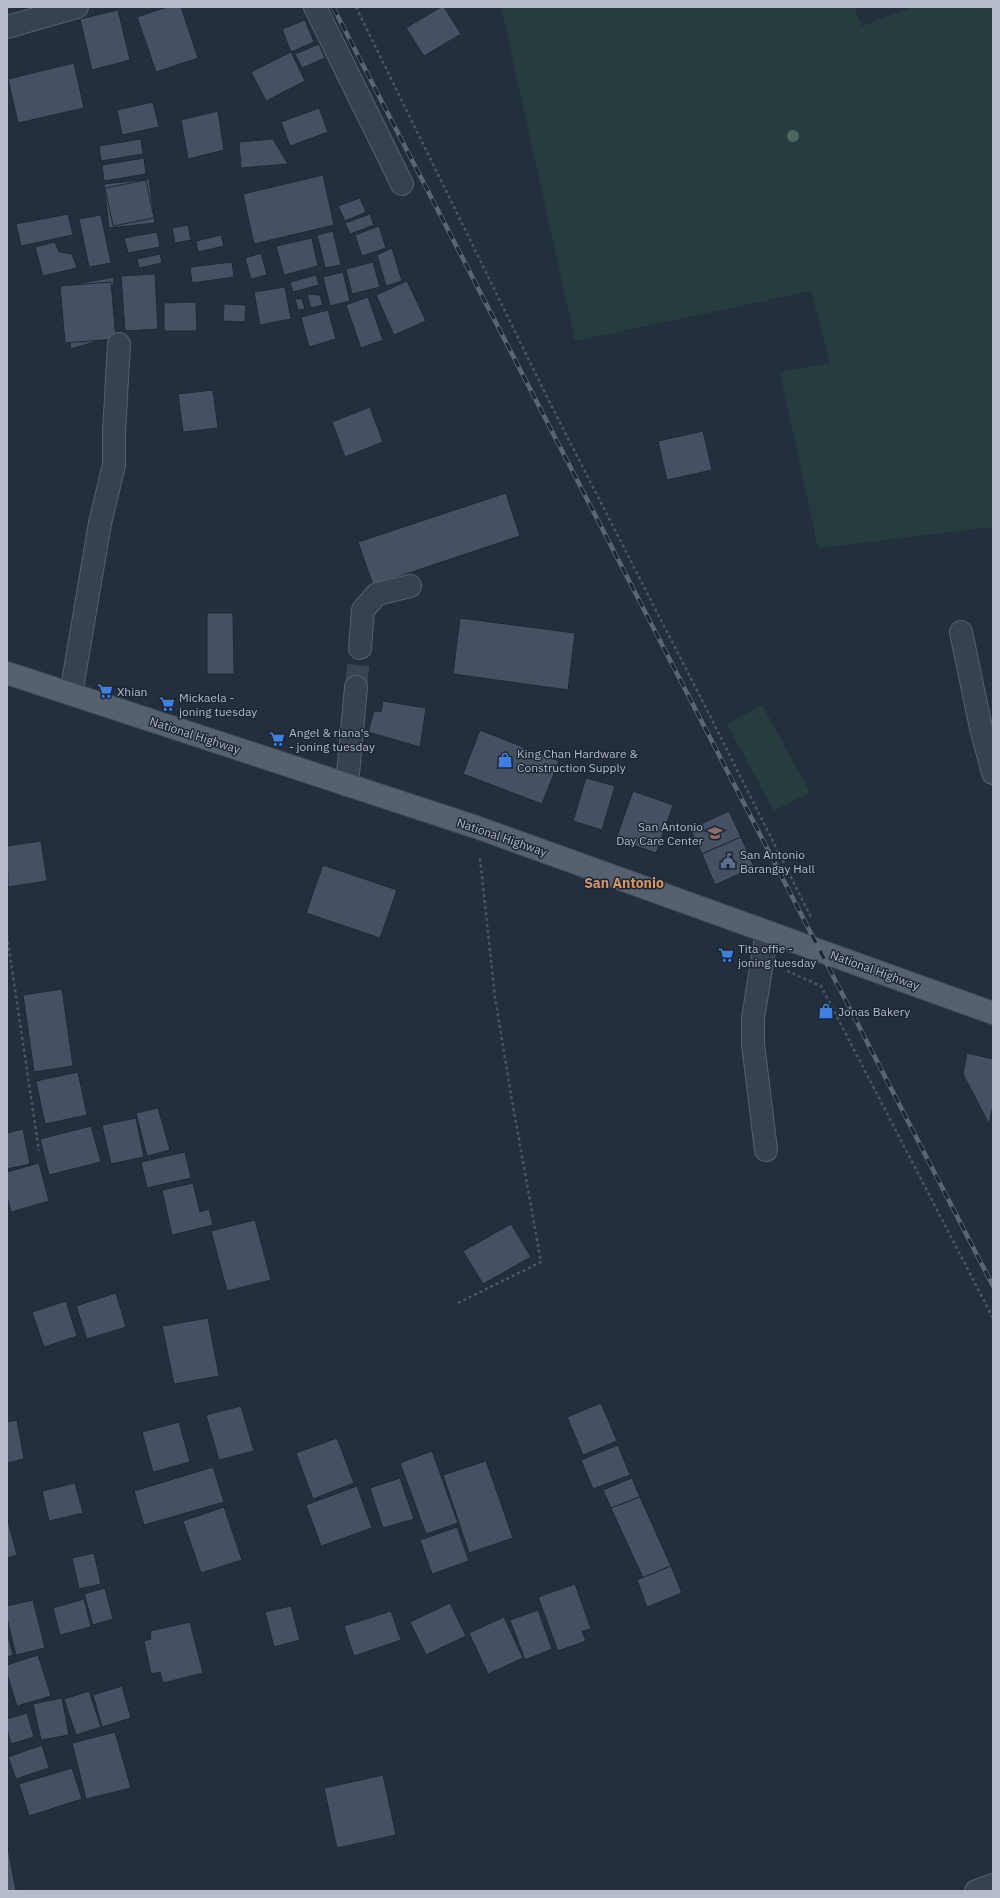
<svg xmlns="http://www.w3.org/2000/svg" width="1000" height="1898" font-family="'IBM Plex Sans',sans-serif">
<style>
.green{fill:#263c3f}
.building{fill:#455162;stroke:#1f2835}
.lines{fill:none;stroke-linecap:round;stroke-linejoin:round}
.minor-tunnel{stroke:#3a4453;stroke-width:22;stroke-dasharray:22 11;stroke-linecap:butt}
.minor-casing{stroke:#565f6c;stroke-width:24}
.major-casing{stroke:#414a57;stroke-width:24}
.path{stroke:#44595c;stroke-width:2.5;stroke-dasharray:3 3;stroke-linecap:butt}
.minor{stroke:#38414e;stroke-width:22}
.major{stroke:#56606e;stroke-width:22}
.rail-casing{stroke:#5a6575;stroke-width:4.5}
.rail{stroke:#1d2633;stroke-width:3;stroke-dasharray:9;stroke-linecap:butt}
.tree{fill:#4b6a5d}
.labels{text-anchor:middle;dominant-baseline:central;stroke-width:3;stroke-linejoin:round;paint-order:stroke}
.poi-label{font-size:12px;fill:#b4bcc9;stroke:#1d2633;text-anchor:start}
.street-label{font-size:12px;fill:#b4bcc9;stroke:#1d2633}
.quarter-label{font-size:14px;font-weight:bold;fill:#d59563;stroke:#1d2633}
</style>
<rect width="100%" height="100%" fill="#242f3e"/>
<!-- green -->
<g class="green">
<path d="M501,7H854L862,26L912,7H993V527L818,548L780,372L830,363L811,291L575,341Z"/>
<path d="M762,705L810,792L774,811L727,724Z"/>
</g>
<!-- building -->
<g class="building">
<path d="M167,7H181L198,58L156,72L137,17Z"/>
<path d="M441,7H444L461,34L424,56L406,28Z"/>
<path d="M118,10L130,60L92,70L80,19Z"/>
<path d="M305,20L314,42L291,52L282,29Z"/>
<path d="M319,44L325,58L302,68L295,54Z"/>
<path d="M291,52L305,81L266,101L251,72Z"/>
<path d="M74,63L84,108L18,123L8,79Z"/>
<path d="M153,102L159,127L122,135L117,110Z"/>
<path d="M319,108L328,132L290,146L281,122Z"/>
<path d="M218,111L224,150L188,159L181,120Z"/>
<path d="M141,139L143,154L101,161L99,146Z"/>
<path d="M273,139L288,164L241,168L239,142Z"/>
<path d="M144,158L146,174L104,181L102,165Z"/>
<path d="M323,175L334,225L254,244L243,194Z"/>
<path d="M149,179L155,223L109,228L104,184Z"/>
<path d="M146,180L154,218L113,226L105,188Z"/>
<path d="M360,198L366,212L345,221L338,206Z"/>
<path d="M68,214L73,235L21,246L16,224Z"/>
<path d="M370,214L374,225L350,234L345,223Z"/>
<path d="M101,215L111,263L89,267L79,219Z"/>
<path d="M188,225L191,240L175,243L172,228Z"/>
<path d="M379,226L386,248L362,256L355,235Z"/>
<path d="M333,231L341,265L325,268L317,235Z"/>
<path d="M157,232L160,247L128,253L124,238Z"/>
<path d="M221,235L224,246L198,252L196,241Z"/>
<path d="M312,238L318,266L284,275L276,246Z"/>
<path d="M55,242L59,252L72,254L77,268L43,276L35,247Z"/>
<path d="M392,248L402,281L386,286L377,255Z"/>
<path d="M261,253L267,275L251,279L245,258Z"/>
<path d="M160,254L162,263L139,268L137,259Z"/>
<path d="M232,262L234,277L192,283L190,267Z"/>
<path d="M373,262L380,287L352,294L346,269Z"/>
<path d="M343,272L350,301L330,306L323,277Z"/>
<path d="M155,274L158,329L125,331L121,276Z"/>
<path d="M316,275L319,285L293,292L290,282Z"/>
<path d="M114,277L107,338L71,349L59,287Z"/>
<path d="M407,281L426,321L394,335L376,295Z"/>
<path d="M111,282L116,339L65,343L60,286Z"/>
<path d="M285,287L291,319L260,325L254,292Z"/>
<path d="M307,294L320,295L323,305L311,308Z"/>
<path d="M368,297L383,340L361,348L346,305Z"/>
<path d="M295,299H302L305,309L298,310Z"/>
<path d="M196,302L197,331H164V303Z"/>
<path d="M224,304L246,305L245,322L223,321Z"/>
<path d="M328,310L336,339L309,347L301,317Z"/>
<path d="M213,390L218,428L183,432L178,394Z"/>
<path d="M370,407L383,442L345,457L332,422Z"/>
<path d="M703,431L712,470L667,480L658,441Z"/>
<path d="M506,493L520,536L373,585L358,542Z"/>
<path d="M207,613H233L234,674H207Z"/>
<path d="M460,618L575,633L568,690L453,674Z"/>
<path d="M383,701L426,708L420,747L368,732L374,711L381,712Z"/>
<path d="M480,730L559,761L542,804L463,774Z"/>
<path d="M586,778L615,786L602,830L573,821Z"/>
<path d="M633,791L673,805L656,853L616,839Z"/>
<path d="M729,811L741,837L702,854L690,829Z"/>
<path d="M741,837L754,867L715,885L702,854Z"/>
<path d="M41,841L47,881L8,887L7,846Z"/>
<path d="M323,865L397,890L380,938L306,913Z"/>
<path d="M62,989L73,1066L34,1072L23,995Z"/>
<path d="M967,1053L993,1059V1106L989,1124L963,1074Z"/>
<path d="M78,1072L87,1115L45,1124L36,1081Z"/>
<path d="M158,1108L170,1150L147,1156L136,1113Z"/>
<path d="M136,1118L144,1157L111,1164L102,1125Z"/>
<path d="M91,1126L101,1162L49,1175L40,1139Z"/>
<path d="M23,1129L30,1164L7,1169V1133Z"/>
<path d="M185,1152L191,1178L147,1188L141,1162Z"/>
<path d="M39,1163L49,1201L11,1212L7,1196V1172Z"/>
<path d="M193,1183L200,1212L209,1209L213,1225L172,1235L162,1190Z"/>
<path d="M255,1220L271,1280L227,1291L211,1231Z"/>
<path d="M511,1224L531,1257L483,1284L463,1251Z"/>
<path d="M116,1293L126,1327L87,1339L76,1306Z"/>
<path d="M66,1301L77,1336L44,1347L32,1312Z"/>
<path d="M208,1318L219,1376L174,1384L162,1326Z"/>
<path d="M601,1403L617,1441L583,1455L567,1417Z"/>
<path d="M241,1406L254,1451L219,1460L206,1415Z"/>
<path d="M17,1420L24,1459L7,1463V1422Z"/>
<path d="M179,1422L190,1462L153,1472L142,1432Z"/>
<path d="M337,1438L354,1483L313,1499L296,1453Z"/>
<path d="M618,1445L630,1475L593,1489L581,1460Z"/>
<path d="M432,1451L458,1523L426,1534L400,1463Z"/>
<path d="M486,1461L513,1538L469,1553L443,1475Z"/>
<path d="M213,1467L224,1502L144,1525L134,1491Z"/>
<path d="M400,1478L414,1519L383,1528L370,1488Z"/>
<path d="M632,1478L640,1497L611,1508L603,1490Z"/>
<path d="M75,1483L83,1513L49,1521L42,1491Z"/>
<path d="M357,1486L372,1528L321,1546L306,1505Z"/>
<path d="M640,1497L671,1566L643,1578L611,1508Z"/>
<path d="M224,1507L242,1560L201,1573L183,1521Z"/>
<path d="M7,1517L17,1555L7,1558Z"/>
<path d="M457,1527L469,1561L432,1574L420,1540Z"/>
<path d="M94,1553L101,1584L79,1589L72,1558Z"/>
<path d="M671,1566L682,1593L647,1607L637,1580Z"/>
<path d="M575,1584L591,1629L582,1631L586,1641L558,1651L538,1597Z"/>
<path d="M105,1588L113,1619L93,1625L84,1594Z"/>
<path d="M84,1599L91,1627L60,1635L53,1608Z"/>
<path d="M33,1600L45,1648L16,1655L7,1618V1606Z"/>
<path d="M450,1603L466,1636L426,1655L410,1622Z"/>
<path d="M291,1606L300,1640L274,1647L265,1612Z"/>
<path d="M538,1610L552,1649L525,1660L510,1620Z"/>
<path d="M391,1611L401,1640L354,1656L344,1626Z"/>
<path d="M504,1617L523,1658L488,1674L469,1633Z"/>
<path d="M190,1622L203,1673L163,1683L160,1672L151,1674L144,1641L151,1639L150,1631Z"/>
<path d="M7,1632L13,1655L7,1657Z"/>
<path d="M38,1655L51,1696L17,1706L7,1674V1665Z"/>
<path d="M122,1686L131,1718L102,1727L93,1695Z"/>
<path d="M89,1691L101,1727L76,1735L64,1699Z"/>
<path d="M62,1698L69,1735L41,1740L33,1704Z"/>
<path d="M27,1713L34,1737L11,1744L7,1729V1719Z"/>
<path d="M115,1732L131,1788L86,1799L72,1743Z"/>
<path d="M42,1745L49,1768L16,1779L8,1757Z"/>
<path d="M72,1768L82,1799L29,1816L19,1784Z"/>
<path d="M383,1775L396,1835L337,1848L324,1788Z"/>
<path d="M7,1843L16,1891H7Z"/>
</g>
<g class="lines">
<!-- minor-tunnel -->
<path class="minor-tunnel" d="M356,687L360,648"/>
<!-- minor casing -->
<g class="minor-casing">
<g id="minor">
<path d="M315,7L402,184"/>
<path d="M7,27L77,7"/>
<path d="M961,632L981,728L993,773"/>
<path d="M360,648L363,610L377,594L410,586"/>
<path d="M71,694L100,523L114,465V432L119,344"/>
<path d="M347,785L356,687"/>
<path d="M766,1150L753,1044V1018L767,932"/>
<path d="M976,1891L993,1885"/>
</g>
</g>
<!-- major casing -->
<g class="major-casing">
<path id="major" d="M7,673L476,827L993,1013"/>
</g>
<!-- path -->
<g class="path">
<path d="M356,7L551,405L706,708L812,919"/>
<path d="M7,936L39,1151"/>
<path d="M787,971L821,986L993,1318"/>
<path d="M458,1303L541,1262L511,1095L495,997L480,858"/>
</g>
<!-- minor -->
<use href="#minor" class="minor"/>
<!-- major -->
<use href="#major" class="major"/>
<!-- rail casing -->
<g class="rail-casing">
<path id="rail" d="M333,7L993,1286"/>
</g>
<!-- rail -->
<use href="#rail" class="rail"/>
</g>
<!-- trees -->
<circle class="tree" cx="793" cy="136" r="6"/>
<!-- icons -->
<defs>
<g id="supermarket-bare" transform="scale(1.2)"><path d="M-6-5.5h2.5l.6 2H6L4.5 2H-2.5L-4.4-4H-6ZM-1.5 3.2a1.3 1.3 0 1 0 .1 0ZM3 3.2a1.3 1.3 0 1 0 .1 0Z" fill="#3f7fe0" stroke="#1d2633" stroke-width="2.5" paint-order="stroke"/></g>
<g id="shop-bare" transform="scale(1.2)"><path d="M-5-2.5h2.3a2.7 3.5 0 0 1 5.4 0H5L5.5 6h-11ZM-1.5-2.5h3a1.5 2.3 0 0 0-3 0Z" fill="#3f7fe0" stroke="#1d2633" stroke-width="2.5" paint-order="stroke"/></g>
<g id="school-bare" transform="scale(1.2)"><path d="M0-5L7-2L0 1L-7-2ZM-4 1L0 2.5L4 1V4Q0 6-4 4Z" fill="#8d6e63" stroke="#1d2633" stroke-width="2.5" paint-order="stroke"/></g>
<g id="civic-bare" transform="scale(1.2)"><path d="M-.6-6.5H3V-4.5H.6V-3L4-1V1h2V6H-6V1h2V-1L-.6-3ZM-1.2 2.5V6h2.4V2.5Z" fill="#5c6f8a" stroke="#1d2633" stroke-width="2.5" paint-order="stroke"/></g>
</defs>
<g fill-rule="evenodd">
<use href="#supermarket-bare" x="105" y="691"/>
<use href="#supermarket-bare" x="167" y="704"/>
<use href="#supermarket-bare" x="277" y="739"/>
<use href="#shop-bare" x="505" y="760"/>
<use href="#school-bare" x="715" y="833"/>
<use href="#civic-bare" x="728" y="861"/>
<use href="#supermarket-bare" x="726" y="955"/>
<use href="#shop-bare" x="826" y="1011"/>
</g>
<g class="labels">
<!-- poi labels -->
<g class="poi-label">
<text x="117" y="691">Xhian</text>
<text x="179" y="697">Mickaela -<tspan x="179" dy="14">joning tuesday</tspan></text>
<text x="289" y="732">Angel &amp; riana's<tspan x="289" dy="14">- joning tuesday</tspan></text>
<text x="517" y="753">King Chan Hardware &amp;<tspan x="517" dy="14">Construction Supply</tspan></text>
<text x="703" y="826" text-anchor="end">San Antonio<tspan x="703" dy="14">Day Care Center</tspan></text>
<text x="740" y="854">San Antonio<tspan x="740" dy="14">Barangay Hall</tspan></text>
<text x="738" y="948">Tita offie -<tspan x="738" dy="14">joning tuesday</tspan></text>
<text x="838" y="1011">Jonas Bakery</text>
</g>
<!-- street labels -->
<g class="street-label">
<text transform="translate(195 735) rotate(18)">National Highway</text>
<text transform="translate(502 837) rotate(19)">National Highway</text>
<text transform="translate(875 970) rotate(20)">National Highway</text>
</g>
<!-- quarter labels -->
<g class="quarter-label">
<text x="624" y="883">San Antonio</text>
</g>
</g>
<!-- border -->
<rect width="1000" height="1898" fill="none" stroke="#b4bcc9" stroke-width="16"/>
</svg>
